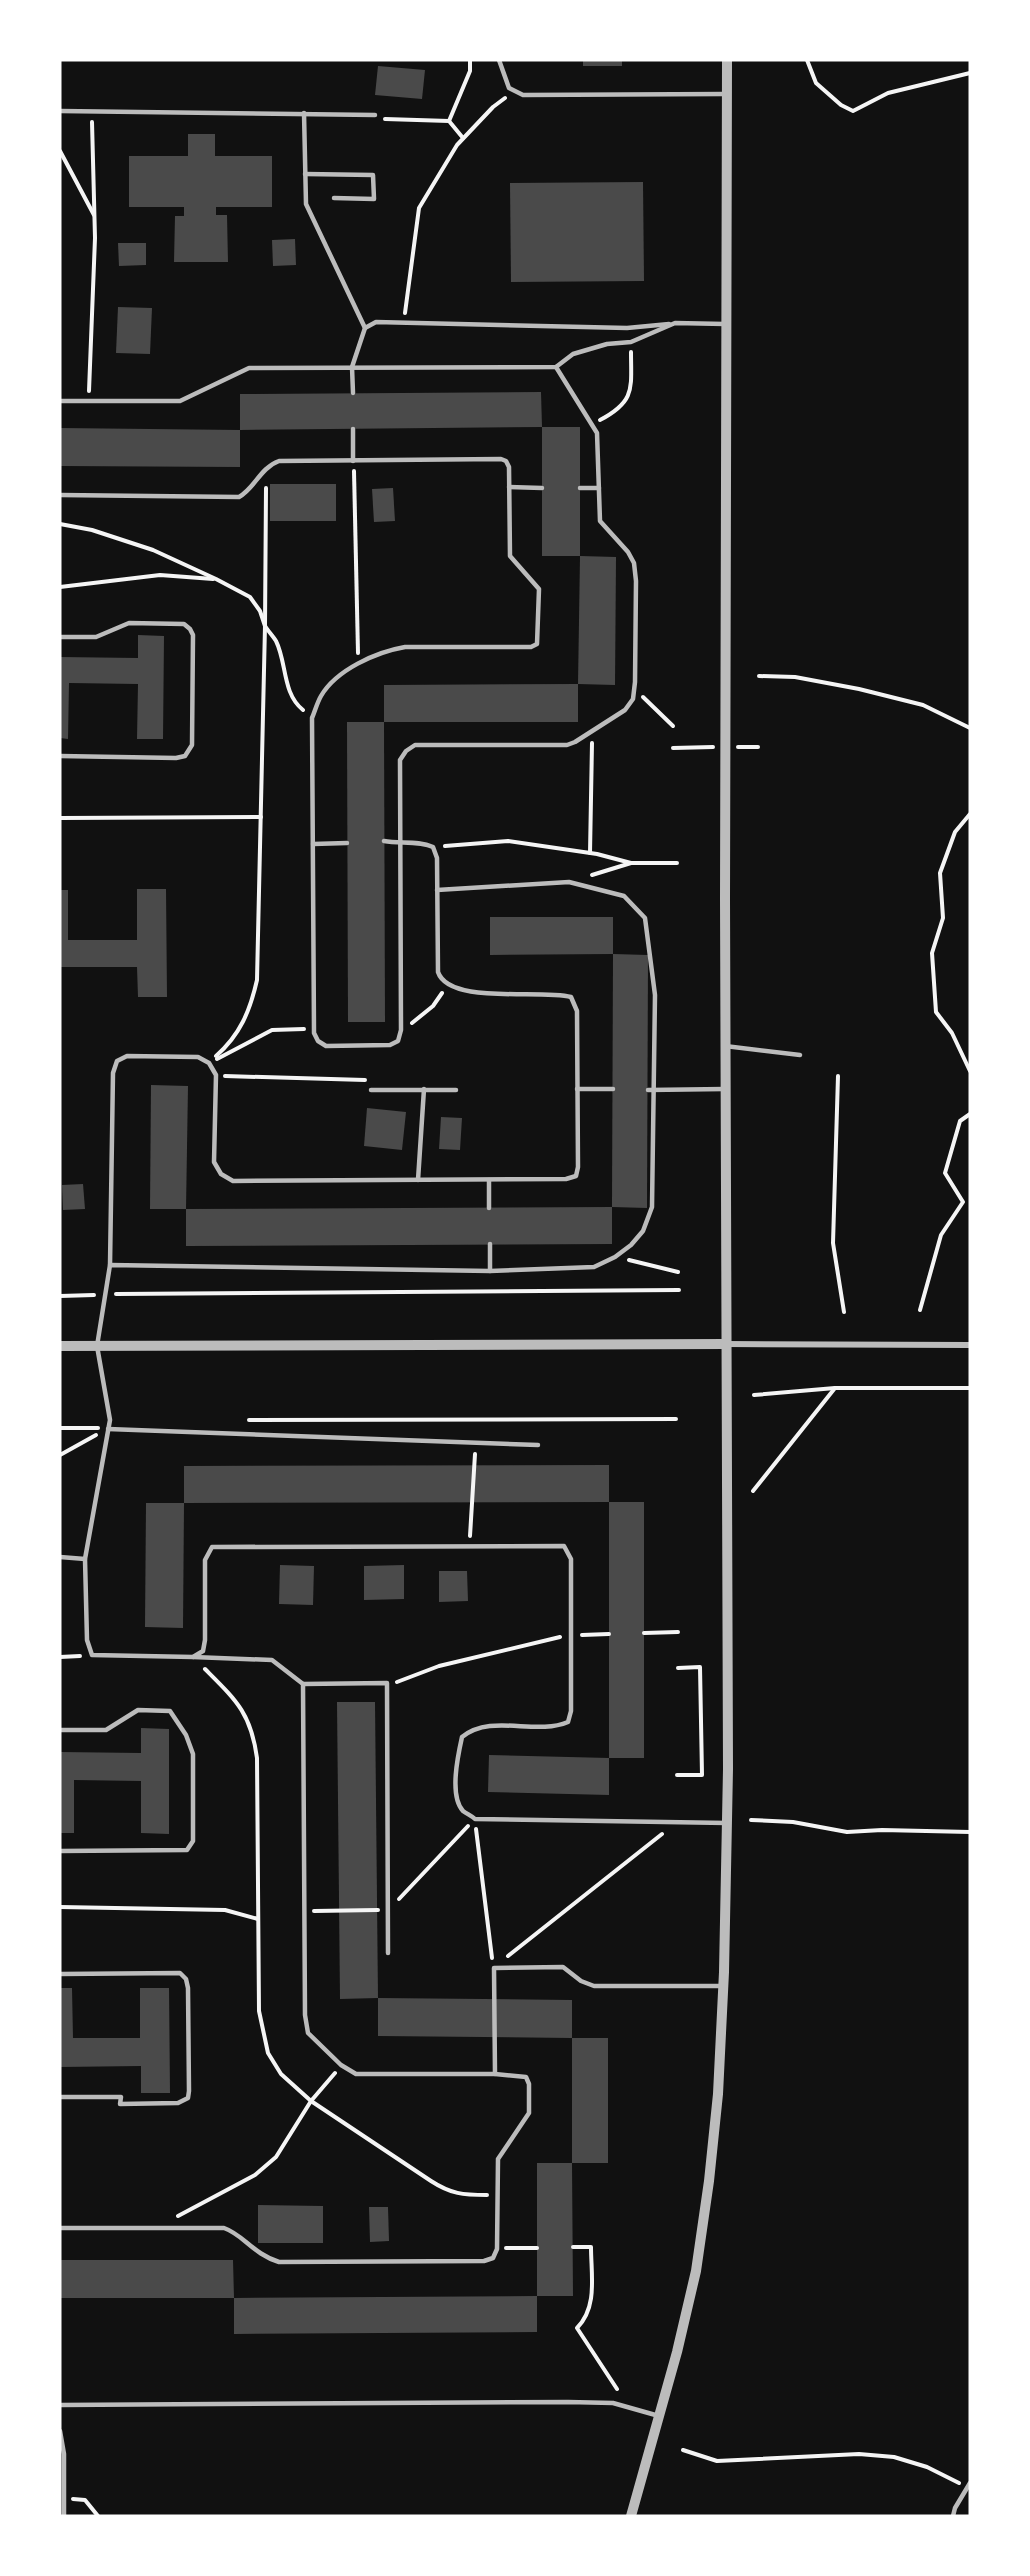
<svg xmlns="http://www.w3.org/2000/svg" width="1030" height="2576" font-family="Commissioner,sans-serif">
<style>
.building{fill:#4a4a4a}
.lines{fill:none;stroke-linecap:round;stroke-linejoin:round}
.path{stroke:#f5f5f5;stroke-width:4}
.service{stroke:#bcbcbc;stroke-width:4.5}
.minor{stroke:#bcbcbc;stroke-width:6}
.tertiary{stroke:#bcbcbc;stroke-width:10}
</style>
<rect width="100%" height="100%" fill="#111"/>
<!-- building -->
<g class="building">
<rect x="583" y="60" width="39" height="6"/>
<path d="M378,66L425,70L422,99L375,95Z"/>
<path d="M188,134H215V156H272V207H216V215H227L228,262H174L175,216H184V207H129V156H188Z"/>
<path d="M643,182L644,281L511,282L510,183Z"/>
<path d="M295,239L296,265L273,266L272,240Z"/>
<path d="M118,243H146V265L119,266Z"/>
<path d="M118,307L152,308L150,354L116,353Z"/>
<path d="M541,392L542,427L240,430V394Z"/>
<rect x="542" y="427" width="38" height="129"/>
<path d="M60,428L240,430V467L60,466Z"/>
<rect x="270" y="484" width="66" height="37"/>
<path d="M393,488L395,521L374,522L372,489Z"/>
<path d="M580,556L616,557L615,685L578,684Z"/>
<path d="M138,635L164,636L163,739H137L138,684L69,683L68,739L60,738V657L138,658Z"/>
<path d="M578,684V722H384V685Z"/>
<path d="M347,722H384L385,1022H348Z"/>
<path d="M137,889H166L167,997H138L137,967H60V890H68V940H137Z"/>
<path d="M490,917H613V954L490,955Z"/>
<path d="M613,954L648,955L647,1208L612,1207Z"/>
<path d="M151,1085L188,1086L186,1209H150Z"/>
<path d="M367,1108L406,1112L402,1150L364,1146Z"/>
<path d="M441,1117L462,1118L460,1150L439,1149Z"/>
<path d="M83,1184L85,1209L63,1210L62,1185Z"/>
<path d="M612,1207V1244L186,1246V1209Z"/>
<path d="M609,1465V1502H644V1758H609V1502L184,1503V1466Z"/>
<path d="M146,1503H184L183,1628L145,1627Z"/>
<path d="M280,1565L314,1566L313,1605L279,1604Z"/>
<path d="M404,1565V1599L364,1600V1566Z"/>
<path d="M439,1571H467L468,1601L439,1602Z"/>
<path d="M337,1702H375L378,1998L340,1999Z"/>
<path d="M141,1728L169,1729V1834L141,1833V1781L74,1780V1833H60V1752L141,1753Z"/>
<path d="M489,1755L609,1758V1795L488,1792Z"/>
<path d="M60,1988H72L73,2038H140V1988H169L170,2093H141V2066L60,2067Z"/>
<path d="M378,1998L572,2000V2038L378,2036Z"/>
<path d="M572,2038H608V2163H572L573,2296H537V2163H572Z"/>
<path d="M258,2205L323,2206V2243H258Z"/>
<path d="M369,2207H388L389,2241L370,2242Z"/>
<path d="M60,2260H233L234,2298L537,2296V2332L234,2334V2298H60Z"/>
</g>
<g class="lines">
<!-- path -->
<g class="path">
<path d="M807,60L816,83L841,105L853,111L888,93L970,73"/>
<path d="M385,119L449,121L463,138"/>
<path d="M449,121L470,71V60"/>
<path d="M60,151L94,215"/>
<path d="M405,313L419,208L457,145L493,107L505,98"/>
<path d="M89,391L95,238L92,122"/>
<path d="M600,420C636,401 631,388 631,352"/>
<path d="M354,471L358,653"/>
<path d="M266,488L265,626C268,631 273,636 276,641C287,663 282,693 303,710"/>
<path d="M60,524L92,530L153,550L216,579L250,597L260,611L265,626L257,980C250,1011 240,1035 216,1056"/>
<path d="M60,587L160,575L213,579"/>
<path d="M759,676L795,677L859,689L923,705L970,728"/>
<path d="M643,697L673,726"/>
<path d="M738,747H758"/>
<path d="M673,748L713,747"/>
<path d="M970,814L955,832L940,873L943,918L932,953L936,1012L952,1033L970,1071"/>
<path d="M60,818L261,817"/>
<path d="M445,846L508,841L597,854L631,863"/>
<path d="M590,853L592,743"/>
<path d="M592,875L631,863H677"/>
<path d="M412,1023L433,1006L442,993"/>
<path d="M217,1059L272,1030L304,1029"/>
<path d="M225,1076L365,1080"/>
<path d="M838,1076L833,1243L844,1312"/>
<path d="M629,1260L678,1272"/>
<path d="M116,1294L679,1290"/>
<path d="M60,1296L94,1295"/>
<path d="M920,1310L941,1235L963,1202L945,1173L960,1121L970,1114"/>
<path d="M754,1395L835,1388H970"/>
<path d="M249,1420L676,1419"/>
<path d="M60,1428H98"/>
<path d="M60,1455L96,1435"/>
<path d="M753,1491L835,1388"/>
<path d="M470,1536L475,1454"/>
<path d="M644,1633L678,1632"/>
<path d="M582,1635L609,1634"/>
<path d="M60,1657L80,1656"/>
<path d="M205,1669C236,1700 251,1713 257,1758L259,2011L268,2053L281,2074L311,2101L431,2181C451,2194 463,2195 487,2195"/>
<path d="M397,1682L439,1666L560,1637"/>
<path d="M677,1775H702L700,1667L678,1668"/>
<path d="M751,1820L793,1822L847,1832L882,1830L970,1832"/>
<path d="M476,1829L492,1958"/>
<path d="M399,1899L468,1826"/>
<path d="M60,1907L225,1910L258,1919"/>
<path d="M314,1911L378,1910"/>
<path d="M508,1956L662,1834"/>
<path d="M178,2216L255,2175L276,2157L311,2101L335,2073"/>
<path d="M573,2247H591C591,2275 598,2307 577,2328L617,2389"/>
<path d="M506,2248H537"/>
<path d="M683,2450L717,2461L859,2454L894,2457L927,2467L959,2483"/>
<path d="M73,2499L85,2500L98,2516"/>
</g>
<!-- service -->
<g class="service">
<path d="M499,60L509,88L523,95L725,94"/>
<path d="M60,111L375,115"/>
<path d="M304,113L306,204L365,328L352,367L353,393"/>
<path d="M305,174L373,175L374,199L334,198"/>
<path d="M365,328L376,322L627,328L669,324"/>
<path d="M60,401H180L249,368L556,367L573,354L607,344L631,342L675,323L725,324"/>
<path d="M353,429V461"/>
<path d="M509,487L542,488"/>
<path d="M580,488H599"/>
<path d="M60,495L239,497C255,488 260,468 279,461L501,459L506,461L509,467L510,556L539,589L537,644L531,647H405C376,652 336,670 321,696C317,703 315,711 312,718L314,1033L318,1041L326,1046L390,1045L398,1041L401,1030L400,760L406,751L415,745H567L575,742L625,710L633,699L635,682L636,581L634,563L628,552L600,521L597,433L556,367"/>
<path d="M60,637H96L129,623L184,624L190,629L193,635L192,745L185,756L176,758L60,756"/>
<path d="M313,844L347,843"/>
<path d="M437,890L569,882L624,896L645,918L655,995L652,1207L643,1231L631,1245L615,1257L594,1267L490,1271L110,1265L97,1346L110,1420L85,1559L87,1640L92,1655L193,1657L203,1651L205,1640V1560L212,1547L564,1546L571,1559V1711L568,1722C535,1736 492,1713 462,1737C458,1755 449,1796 463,1811C467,1814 472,1816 475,1819L727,1823"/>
<path d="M725,1046L800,1055"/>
<path d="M577,1089H613"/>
<path d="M371,1090H456"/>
<path d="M648,1090L725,1089"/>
<path d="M418,1180L424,1089"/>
<path d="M489,1180V1208"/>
<path d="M490,1244V1271"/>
<path d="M110,1265L113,1073L117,1061L127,1056L198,1057L209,1063L216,1075L214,1162L221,1174L233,1181L566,1179L576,1176L578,1167L577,1011L571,997C540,989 449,1005 438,972L437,858L433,847C418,840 400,844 384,841"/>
<path d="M108,1429L538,1445"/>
<path d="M60,1557L85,1559"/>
<path d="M303,1684L387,1683L388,1953"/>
<path d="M60,1730H106L138,1710L170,1711L186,1735L193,1754V1841L187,1850L60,1851"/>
<path d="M60,1974L180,1973L186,1979L188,1988L189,2091L188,2098L178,2103L120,2104L121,2097H60"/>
<path d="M495,2074L494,1968L563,1967L581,1981L594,1986H721"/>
<path d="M60,2228H224C244,2235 253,2254 279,2262L484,2261L493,2258L497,2249L498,2159L529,2113V2084L526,2077L495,2074H356L341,2065L308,2033L305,2015L303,1684L272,1660L193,1657"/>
<path d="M60,2405L568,2402L613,2403L659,2416"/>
<path d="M60,2431L64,2454V2516"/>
<path d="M953,2516L955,2508L970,2483"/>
</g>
<!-- minor -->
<path class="minor" d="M726,1344L970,1345"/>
<!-- tertiary -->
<g class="tertiary">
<path d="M60,1346L726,1344"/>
<path d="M631,2516L677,2352L696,2271L709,2181L718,2094L724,1972L728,1769L725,899L727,60"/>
</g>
</g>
<!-- border -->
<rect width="1030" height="2576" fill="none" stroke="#ffffff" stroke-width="123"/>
</svg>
